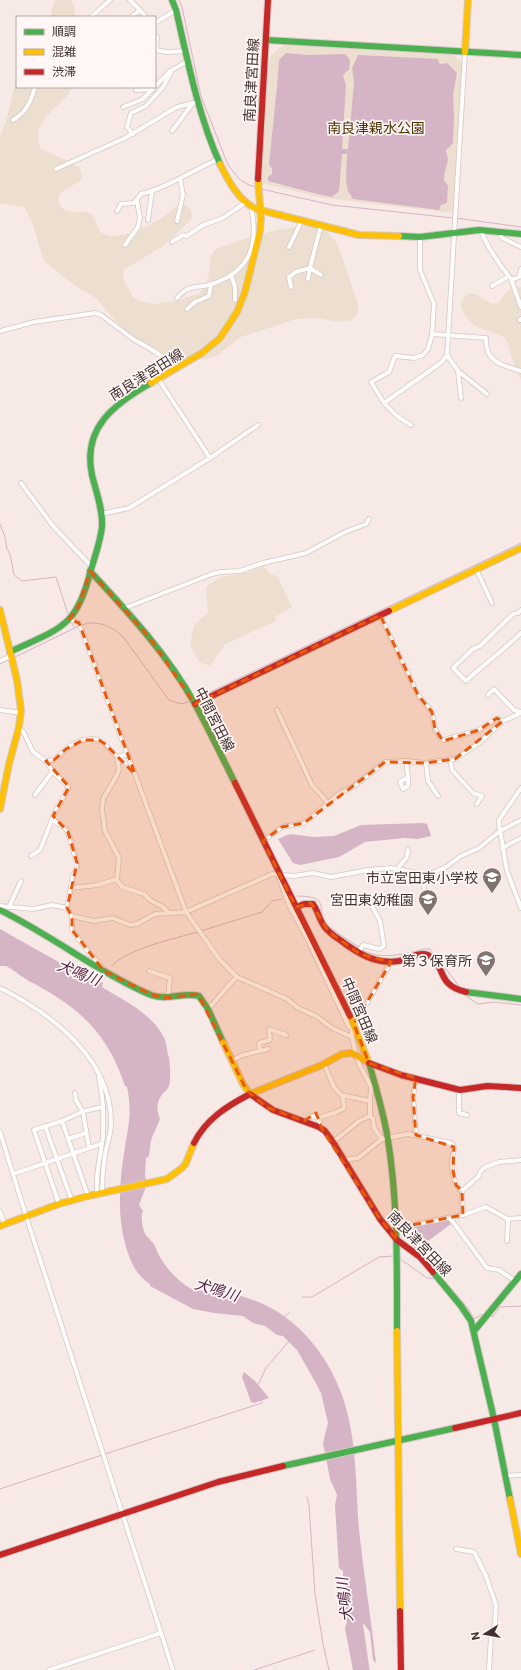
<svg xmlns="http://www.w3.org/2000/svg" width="521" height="1670" font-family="Commissioner,'Noto Sans JP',sans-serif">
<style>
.green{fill:#eddfcf}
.water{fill:#d5b4c5}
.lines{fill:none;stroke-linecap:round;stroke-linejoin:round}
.stream{stroke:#d5b4c5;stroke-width:1}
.river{stroke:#d5b4c5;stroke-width:7}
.street-casing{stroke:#d4c7c4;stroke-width:5.5}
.fast-casing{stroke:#d4c7c4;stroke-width:8}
.slow-casing{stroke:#d4c7c4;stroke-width:8}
.jam-casing{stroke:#d4c7c4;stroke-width:8}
.street{stroke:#fefcfb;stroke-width:4}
.fast{stroke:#4caf50;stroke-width:6}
.slow{stroke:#ffc107;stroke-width:6}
.jam{stroke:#c62828;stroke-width:6}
.marked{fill:#e8590c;fill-opacity:0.2;stroke:#e8590c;stroke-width:3;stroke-dasharray:8 5;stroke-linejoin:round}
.labels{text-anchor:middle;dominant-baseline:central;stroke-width:3.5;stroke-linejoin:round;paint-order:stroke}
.street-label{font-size:14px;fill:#423330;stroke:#fff6f5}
.park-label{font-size:14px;fill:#483200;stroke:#fff6f5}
.poi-label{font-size:14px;fill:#423330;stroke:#fff6f5;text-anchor:end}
.water-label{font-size:15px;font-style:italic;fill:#501f41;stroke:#fff6f5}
</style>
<rect width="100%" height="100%" fill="#f7e9e6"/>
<!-- green -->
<g class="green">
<path d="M55,0H71L75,9V17H50Z"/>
<path d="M283,45L453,55L462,62L454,213L323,198L261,183L265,99L270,56Z"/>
<path d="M17,76V87H73C62,109 30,117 40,148C53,156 67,159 80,168L82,176L80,181L60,193C56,200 60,209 68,211C75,213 84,211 91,213C95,219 97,227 101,232C114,245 156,223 167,214C173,210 175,206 182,204L189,207L192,215V219L163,246L125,269L123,272L124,280L133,297L139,301L154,304L176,301L198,294L205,287L209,273L211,255L216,249L250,237L277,230L305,226L315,227L328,232L336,242L342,256L358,304V313L352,320L337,322L319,318L296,319L241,337L216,356L205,359L191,361L165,359L141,347L117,323L97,299L70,282L44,261L32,222L24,207L0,203V135L6,122Z"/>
<path d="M521,287V379L519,377L514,366L508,343L504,337L475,326L464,315L461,307V302L467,294C477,291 484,301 493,304L499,302L508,290Z"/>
<path d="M263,566L270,574L277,576L292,607L275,617L276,621L225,644L210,666L199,662L190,645L194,625L208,613L206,587L221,577L248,572Z"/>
</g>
<!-- water -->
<g class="water">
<path d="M286,53L308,55L345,54L350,60L349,70L346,72L343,76L346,85L342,149H348L354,82L352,68L358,55L438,59L439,63L441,64L447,63L457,73L453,95L454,119L453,143L446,150L448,160L444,175V180L448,186L447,203L441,205L439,210L353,199L348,191L346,180L347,154H342L339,191L332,197L317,194L268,181V177L272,174V168L269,165C272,130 277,95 279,60Z"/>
<path d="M423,823L427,824L431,836L418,839L404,838L365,842L339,857L300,865L293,863L278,839L290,834L313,837L334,836L361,825Z"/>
<path d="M0,929L96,983L100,981L103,983L102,987C124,1001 154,1014 165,1040C167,1046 167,1052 169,1058C170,1067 171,1078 169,1086C167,1090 164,1092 161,1096C156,1103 157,1112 160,1119L151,1140L149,1156L146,1158L145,1175L147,1184L139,1205L143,1211C141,1215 142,1218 142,1222C144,1235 145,1234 153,1243C156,1247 157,1253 160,1257C168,1271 181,1284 195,1291C218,1288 251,1297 271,1308C313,1331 342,1378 350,1425C357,1460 356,1495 359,1530C364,1575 371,1619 376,1663L373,1660L370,1632L363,1623L362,1629L358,1634L360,1644L361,1662L365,1670H353L345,1628L347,1622L343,1607L344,1600L341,1583L343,1575V1571L339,1568L335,1505L337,1495L330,1479L323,1443L328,1423L321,1393L317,1385L297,1350L283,1336L277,1335L265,1326L253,1323L243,1316L214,1313L193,1309L150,1286V1284C139,1277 133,1267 129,1256C116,1221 119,1182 125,1147C129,1123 132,1111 127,1087L125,1086C107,1032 79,1007 29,981C24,978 9,967 6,966C4,966 2,966 0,966Z"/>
<path d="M448,1220L451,1224L416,1250L410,1239L414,1236L412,1233L409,1235L405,1228Z"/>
<path d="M244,1372L255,1381L269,1398L254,1403L251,1402L242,1377Z"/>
</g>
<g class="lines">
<!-- stream -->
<g class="stream">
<path d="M179,0L182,7L201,96L228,165L239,179L249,185L256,187"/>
<path d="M261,189L332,205L453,218"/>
<path d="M456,218L521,227"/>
<path d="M0,524L5,537L7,549L10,554L14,575L22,581L56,577L68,614"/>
<path d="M72,623L74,627"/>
<path d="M82,625C97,619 114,627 124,638L169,700L181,704L188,702"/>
<path d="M15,657L79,626"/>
<path d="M0,664L10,659"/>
<path d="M200,697L521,543"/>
<path d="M297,896C334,896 313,911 329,926C338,934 350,941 360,948"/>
<path d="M201,931L262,912L272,901L282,899"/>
<path d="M362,950C377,958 392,956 408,953C417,952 421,948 430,949L460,987"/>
<path d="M112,966C125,949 177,938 198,932"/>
<path d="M463,994L478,1004L493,1002L521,1005"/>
<path d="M399,1258L427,1278L435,1279"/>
<path d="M442,1278L468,1308L474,1319L481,1315H483"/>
<path d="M302,1297H312L379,1257L394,1256"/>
<path d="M491,1316L493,1317L500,1307L521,1306"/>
<path d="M284,1317L289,1313"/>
<path d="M258,1385L266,1368L289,1341"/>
<path d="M105,1454L262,1403L261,1400"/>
<path d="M0,1489L102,1455"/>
<path d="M307,1497L309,1505L315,1594L323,1644L329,1670"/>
<path d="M254,1670L315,1650"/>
</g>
<!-- river -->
<path class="river" d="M359,1621L366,1670"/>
<!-- street casing -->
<g class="street-casing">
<g id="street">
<path d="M130,0L140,10L131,17"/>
<path d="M140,10L146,17"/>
<path d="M91,17L110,0"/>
<path d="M155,23L176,10"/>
<path d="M157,37L156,50L167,52L186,51"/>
<path d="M136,90L153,89"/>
<path d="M123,107L143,99L170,71"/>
<path d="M13,120C27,112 31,101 35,87"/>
<path d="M172,131L193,103"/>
<path d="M133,134L127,127L131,113L146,106L163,87L172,70L188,61"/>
<path d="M56,169L125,138L177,107L198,102"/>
<path d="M117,211L121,204L134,203L141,194C169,187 193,170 219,159"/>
<path d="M148,220L152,191"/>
<path d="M177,221L183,195L180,179"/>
<path d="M481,230C487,248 499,264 511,279H514L521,276"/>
<path d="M498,231L502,238L521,247"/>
<path d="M172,242L183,235L187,236L203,225L223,218L246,202"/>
<path d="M125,245L138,227L140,218L137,201"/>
<path d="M289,247L302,220"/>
<path d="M231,275L235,287V300"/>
<path d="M520,276L521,269"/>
<path d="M308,279L310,268L321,275"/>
<path d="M511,279L521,307"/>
<path d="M492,286L509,276"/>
<path d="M291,287L289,277L296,272L310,268L321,225"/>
<path d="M177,298C191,282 195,290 212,284C251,271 259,244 251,206"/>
<path d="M187,309L195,302L209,296L211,285"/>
<path d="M520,320L521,319"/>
<path d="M0,331L34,322L95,313L101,315L133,339L154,351L179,368"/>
<path d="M432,334L486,338C485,362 501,365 521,371"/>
<path d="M447,355L458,371L487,394"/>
<path d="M458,371L461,398"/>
<path d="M159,380L210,458"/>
<path d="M384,403L371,382L389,372L395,356L414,358L423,355L428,349L432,335L434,304L420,270V237"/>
<path d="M411,425L398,417L384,403L442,362L447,355L465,52"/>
<path d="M21,483L53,526L91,566"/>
<path d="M101,514L129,508L210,458L258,425"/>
<path d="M476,569L492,603"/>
<path d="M125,608L212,574L221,572L240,571L263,563L306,553L345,532L366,524L369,519"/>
<path d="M521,610L518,613L513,614L480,646L473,649L453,668L466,681C484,664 504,650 521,633"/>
<path d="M380,615L418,695L432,712L435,729L441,739L444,740L479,730L497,718L503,721"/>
<path d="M69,619L79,623L186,912L220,960L237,977L287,999L298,1008L316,1016L332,1028L352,1037V1028L391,962"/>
<path d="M0,661L11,656"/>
<path d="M488,695L494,689L514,710L521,712"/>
<path d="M0,710L21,713"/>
<path d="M277,710L312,785L328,803"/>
<path d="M19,728L24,733L33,752L46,761L53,772L68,786V789L53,816L54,821L65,828L68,832L76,860L77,867L73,876L67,908"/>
<path d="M117,757L128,754"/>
<path d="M450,759L452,770L473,793L482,796L477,804"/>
<path d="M46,761L54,760L71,745L83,740L91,739L99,740L105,744L117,757L119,769L117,775L103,799L102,810L105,831L119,858L117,880L122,887L144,894L150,900L163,907L169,913"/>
<path d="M406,761L408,777L400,782L403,789L408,786V777"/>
<path d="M426,763L428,781L438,796"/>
<path d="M521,788L499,820V824L507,871L521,908"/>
<path d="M35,795L53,771"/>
<path d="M263,841L282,827L304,823L340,793L354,786L385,762L406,761L425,763L455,759L479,743L503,721L521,713"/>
<path d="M502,848L521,838"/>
<path d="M31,856L40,850L53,817"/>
<path d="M398,868L407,857L408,850"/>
<path d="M423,874L424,888"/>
<path d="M279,878L289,905L307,938L349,1027"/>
<path d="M71,888L98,885L117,879"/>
<path d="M0,906L33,909L52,905L67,908L72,916V930L91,955L99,963L103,969"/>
<path d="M9,907L21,881"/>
<path d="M72,916L94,921L113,918L130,925L137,924L155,914L186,912L272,874L294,876L313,873L331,877L368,870L391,868L423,874L432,873L446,867L461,856L479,848L500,831L521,820"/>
<path d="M358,953L363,945L380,949L384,946L380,921L372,906"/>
<path d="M149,971L170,978L168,998"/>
<path d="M0,988C52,1014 112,1059 111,1124C111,1134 107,1144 105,1154C103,1167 102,1180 102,1193"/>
<path d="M208,1009C218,999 226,987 237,977"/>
<path d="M352,1037L355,1051"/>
<path d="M260,1051L259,1043L270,1040L269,1029L286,1035"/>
<path d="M357,1057L359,1064L371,1087L370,1101"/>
<path d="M231,1061L243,1055L268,1049"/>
<path d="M324,1064L334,1087L341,1095L370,1101V1116"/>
<path d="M416,1078L413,1097L416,1135"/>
<path d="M459,1090V1113L467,1115"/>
<path d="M75,1093L76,1100L83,1112L89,1148"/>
<path d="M318,1118L337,1112L344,1108L343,1097"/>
<path d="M62,1121L84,1111L103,1107"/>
<path d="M304,1121L310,1116C318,1115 321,1122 322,1129"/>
<path d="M45,1126L72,1201"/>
<path d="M0,1132L26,1216L173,1670"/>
<path d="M68,1139L86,1133"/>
<path d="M333,1142L359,1121L370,1116L373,1119L374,1128L382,1139"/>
<path d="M344,1160L358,1158L382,1139L408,1134L451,1143L454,1147C454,1151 453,1155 452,1159C451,1168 454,1187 462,1191L463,1215L396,1228"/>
<path d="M13,1174L101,1144"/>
<path d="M462,1191L479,1176L480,1172L485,1167L499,1162L521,1160"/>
<path d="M97,1194C95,1174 101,1155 103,1136C104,1116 103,1096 99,1077"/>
<path d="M59,1204L34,1130L62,1121L88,1196"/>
<path d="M0,1212L4,1224"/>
<path d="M463,1215L486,1207L506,1218L508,1221L507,1241"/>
<path d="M450,1218L487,1268L499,1270L515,1281"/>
<path d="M507,1219L521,1218"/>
<path d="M506,1476L521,1475"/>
<path d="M456,1549L474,1552L486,1576L496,1605L495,1623L491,1636L489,1670"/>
<path d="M49,1670L161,1633"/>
</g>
</g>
<!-- fast casing -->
<g class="fast-casing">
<g id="fast">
<path d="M172,0L176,10C188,62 198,115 220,164"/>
<path d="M266,40L521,55"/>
<path d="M399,236L420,237L479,230L521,234"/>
<path d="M90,571C128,612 168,655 195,704C209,730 222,757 235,783"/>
<path d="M10,652C29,642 53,635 68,620C80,608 86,589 90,573C94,559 101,540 102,526C103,509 96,492 92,475C82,428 114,404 151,383"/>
<path d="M0,910C30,925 58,943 87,961C107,973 129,986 151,995C168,1001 182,992 199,996L208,1009L223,1042"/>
<path d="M466,992L521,999"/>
<path d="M369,1063C376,1088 384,1114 388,1140C398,1203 397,1267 397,1331"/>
<path d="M433,1272L461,1306L471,1321L494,1419L510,1499"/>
<path d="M474,1331L521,1274"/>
<path d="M283,1466L455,1428"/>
</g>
</g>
<!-- slow casing -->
<g class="slow-casing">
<g id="slow">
<path d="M465,52L468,0"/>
<path d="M220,164C228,180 238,200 256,209L359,235L399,236"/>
<path d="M151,383L202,353L220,338L237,312L245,292L260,231L261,219L258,179"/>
<path d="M0,610L17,680L21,710L19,727L9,764L0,809"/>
<path d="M389,611L521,548"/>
<path d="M350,1016L369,1063"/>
<path d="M223,1042L243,1084L250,1094L322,1065L342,1054L352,1053L369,1063"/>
<path d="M0,1226L59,1204L88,1196L167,1179L182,1168L186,1163L194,1143"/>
<path d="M397,1331L400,1611"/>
<path d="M510,1499L521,1554"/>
</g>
</g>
<!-- jam casing -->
<g class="jam-casing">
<g id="jam">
<path d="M258,179L268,0"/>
<path d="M195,704L389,611"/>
<path d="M235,783L350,1016"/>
<path d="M297,907L304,904H313C318,911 319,919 324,926C328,932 334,936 340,940C357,953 376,965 399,961C408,959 419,951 428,955C447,965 435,985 466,992"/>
<path d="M369,1063L401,1075L460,1090L487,1086L521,1088"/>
<path d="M194,1143C206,1119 227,1106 250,1094L273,1110L319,1127L325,1131L333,1142L380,1219L397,1240L420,1257L433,1272"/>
<path d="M455,1428L521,1413"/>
<path d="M0,1555L218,1482L283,1466"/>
<path d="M400,1611L401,1670"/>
</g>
</g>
<!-- street -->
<use href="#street" class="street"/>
<!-- fast -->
<use href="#fast" class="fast"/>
<!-- slow -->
<use href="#slow" class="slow"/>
<!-- jam -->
<use href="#jam" class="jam"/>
</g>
<!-- marked area -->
<path class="marked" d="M90,571L150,638L195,704L380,615L418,695L432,712L435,729L443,741L479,730L497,718L503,721L455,759L425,763L385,762L304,823L282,827L263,841L296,907L311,903L329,932L360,954L391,962L354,1024L369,1063L416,1078L413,1097L416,1135L454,1147L453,1171L456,1185L462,1191L463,1215L396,1228L397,1240L380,1219L322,1129L316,1113L304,1121L268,1108L247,1091L198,994L169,998L152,995L104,971L72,930V916L67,908L77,863L68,832L53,816L69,787L46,761L54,760L66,749L83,740H99L105,744L135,774L79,623L69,619L79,605Z"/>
<!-- icons -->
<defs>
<g id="school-pin" transform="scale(1)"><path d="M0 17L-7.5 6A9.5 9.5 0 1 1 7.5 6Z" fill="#817370" stroke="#fff6f5"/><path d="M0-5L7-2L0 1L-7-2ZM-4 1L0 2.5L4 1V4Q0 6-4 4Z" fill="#fff"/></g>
</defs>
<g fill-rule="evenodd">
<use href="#school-pin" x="492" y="877"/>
<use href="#school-pin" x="428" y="899"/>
<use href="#school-pin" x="486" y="960"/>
</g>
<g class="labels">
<!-- street labels -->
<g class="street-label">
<text transform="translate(251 80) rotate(-87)">南良津宮田線</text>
<text transform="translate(146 374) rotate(-32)">南良津宮田線</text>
<text transform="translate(215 719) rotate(63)">中間宮田線</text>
<text transform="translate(360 1010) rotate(67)">中間宮田線</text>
<text transform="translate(420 1243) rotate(46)">南良津宮田線</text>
</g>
<!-- park labels -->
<g class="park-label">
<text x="376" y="127">南良津親水公園</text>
</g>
<!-- poi labels -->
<g class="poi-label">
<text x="478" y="877">市立宮田東小学校</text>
<text x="414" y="899">宮田東幼稚園</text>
<text x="472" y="960">第３保育所</text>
</g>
<!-- water labels -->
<g class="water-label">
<text transform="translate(79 972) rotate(22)">犬鳴川</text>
<text transform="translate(217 1289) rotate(17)">犬鳴川</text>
<text transform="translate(344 1600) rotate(-97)">犬鳴川</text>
</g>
</g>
<!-- legend -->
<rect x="16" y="16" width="140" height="72" fill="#fff6f5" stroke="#b3a8a6"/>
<rect x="24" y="29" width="20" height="6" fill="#4caf50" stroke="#b3a8a6"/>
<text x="52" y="36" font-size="12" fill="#423330">順調</text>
<rect x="24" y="49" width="20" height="6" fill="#ffc107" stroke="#b3a8a6"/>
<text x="52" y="56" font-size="12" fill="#423330">混雑</text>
<rect x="24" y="69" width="20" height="6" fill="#c62828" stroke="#b3a8a6"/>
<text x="52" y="76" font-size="12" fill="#423330">渋滞</text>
<!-- north arrow -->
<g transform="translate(485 1634) rotate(259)" stroke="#fff6f5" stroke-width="3" paint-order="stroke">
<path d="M0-3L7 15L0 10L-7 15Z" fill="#423330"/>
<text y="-6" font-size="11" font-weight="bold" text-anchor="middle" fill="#423330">N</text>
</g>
</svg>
